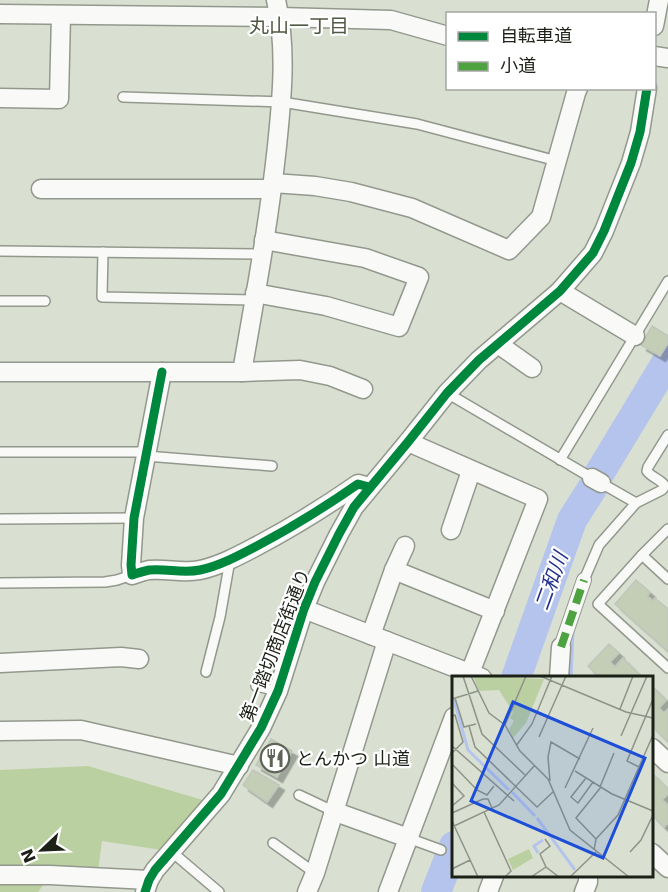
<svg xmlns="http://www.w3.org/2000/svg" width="668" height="892" font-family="'DejaVu Sans','Noto Sans JP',sans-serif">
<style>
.green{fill:#bbd0a0}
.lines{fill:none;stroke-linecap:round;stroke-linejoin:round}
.stream{stroke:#b4c4ed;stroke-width:5}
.river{stroke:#b4c4ed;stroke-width:30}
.building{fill:#c4ceb6;stroke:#c1c6bb;stroke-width:1.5;filter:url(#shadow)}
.service-casing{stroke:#93988d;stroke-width:12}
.pedestrian-casing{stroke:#93988d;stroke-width:16}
.minor-casing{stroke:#93988d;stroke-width:21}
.service{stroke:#f9faf8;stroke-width:9}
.pedestrian{stroke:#f9faf8;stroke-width:14}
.minor{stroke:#f9faf8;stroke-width:18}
.quiet{stroke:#4fa240;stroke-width:8;stroke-dasharray:15 8;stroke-linecap:butt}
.cycleway-casing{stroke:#fff;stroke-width:13}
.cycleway{stroke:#00873e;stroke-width:9}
.labels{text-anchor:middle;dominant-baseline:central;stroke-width:4.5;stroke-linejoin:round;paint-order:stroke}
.street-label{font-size:18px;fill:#1c2117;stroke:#fff}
.poi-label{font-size:18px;fill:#1c2117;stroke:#fff;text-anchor:start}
.neighbourhood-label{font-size:20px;fill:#4f5943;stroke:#fff}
.water-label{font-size:20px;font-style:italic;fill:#25338d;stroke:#fff}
.inset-river{fill:none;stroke:#b4c4ed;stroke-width:3}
.inset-road{fill:none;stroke:#8d9487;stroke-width:1.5}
.view{fill:#1d4ed8;fill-opacity:0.15;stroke:#1d4ed8;stroke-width:3}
.inset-edge{fill:none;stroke:#1c2117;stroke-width:3}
</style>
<defs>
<filter id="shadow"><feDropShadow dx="5.5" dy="5.5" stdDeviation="0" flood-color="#0004"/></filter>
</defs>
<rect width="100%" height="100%" fill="#d9e0d2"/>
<!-- green -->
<path class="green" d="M88,766L206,801L162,850L102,841L98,871L56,868L38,892H0V770Z"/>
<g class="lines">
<!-- stream -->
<path class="stream" d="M570,678L572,631"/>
<!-- river -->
<g class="river">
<path d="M599,474L668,360"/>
<path d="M516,678L572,520L593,487"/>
<path d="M436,892L454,846"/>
</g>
</g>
<!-- building -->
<g class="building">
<path d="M652,326L668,336V343L660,356L641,345Z"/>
<path d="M636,580L650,592L647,596L653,601L655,598L668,609V651L615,604Z"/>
<path d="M609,644L619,653L610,662L615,667L623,658L643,678H600L588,666Z"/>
<path d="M652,686L666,700L659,708L664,713L668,709V742L652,726Z"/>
<path d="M271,739L292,751L277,777L256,765Z"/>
<path d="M253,770L279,785L267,802L243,785Z"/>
<path d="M652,773L668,789V794L662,800L668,805V823L664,827L652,815Z"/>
</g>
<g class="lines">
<!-- service casing -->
<g class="service-casing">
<g id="service">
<path d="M123,97L282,102L417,124L557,161"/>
<path d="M0,251L262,254"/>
<path d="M103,252L102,297L254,300"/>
<path d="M0,301H45"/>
<path d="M447,393L592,478"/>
<path d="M0,452H147"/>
<path d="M146,456L272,466"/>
<path d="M560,460L668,281"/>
<path d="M601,483L636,503"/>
<path d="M0,519L134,518"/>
<path d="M668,529L642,555L598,604L668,668"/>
<path d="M642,555L668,579"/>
<path d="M584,580L599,545L636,503L662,490L665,486C661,479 652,478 647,471L648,467L668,435"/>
<path d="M0,583L105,582L117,580L132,575"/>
<path d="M206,672L220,617L230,560"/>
<path d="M256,686L278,691"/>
<path d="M299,795L333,811"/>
<path d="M408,838L441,850"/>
<path d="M273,843L315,873"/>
<path d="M172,852L219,892"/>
</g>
</g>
<!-- pedestrian casing -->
<g class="pedestrian-casing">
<path id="pedestrian" d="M561,647L584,580"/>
</g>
<!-- minor casing -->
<g class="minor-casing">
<g id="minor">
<path d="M0,14L280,17L391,20L448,36"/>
<path d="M654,26L659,0"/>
<path d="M654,56L668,58"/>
<path d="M0,98L59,99L61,15"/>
<path d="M273,183L315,186L351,192L412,208L509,250L541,217L576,93L578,88"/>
<path d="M41,189H272"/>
<path d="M560,291L635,336"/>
<path d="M255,293L326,306L399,327L419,277L365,258L264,240"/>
<path d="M498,344L532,368"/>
<path d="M0,372H242L300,370L330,376L363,389"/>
<path d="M162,372L134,518L131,565L132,575C138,573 144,571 149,570C167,568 182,574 200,570C219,566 238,556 255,547C291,528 325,507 358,484L369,487"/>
<path d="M242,372C255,297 269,222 277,146C282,98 287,47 276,0"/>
<path d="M408,442L538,499L468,678"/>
<path d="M592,478L601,483"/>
<path d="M451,530L471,471"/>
<path d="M394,570L495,611"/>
<path d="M304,609L482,678"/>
<path d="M371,635L394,570L405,546"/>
<path d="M0,663L121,657L139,659"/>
<path d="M559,678L561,647"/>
<path d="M0,731L81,730L239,766"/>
<path d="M652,748L668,763"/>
<path d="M333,811L408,838"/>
<path d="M652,853L668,868"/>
<path d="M0,875H50L149,880"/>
<path d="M145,892L149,880L155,870L221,794L261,728L278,691L304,609L315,582L339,534L354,507L408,442L447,393L479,360L560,291L593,253L604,231L631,163L640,132L647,88"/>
<path d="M307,892L315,873L387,641"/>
<path d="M388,892L454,717"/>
<path d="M488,892L494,876"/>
<path d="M584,892L588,882V876"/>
</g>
</g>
<!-- service -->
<use href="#service" class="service"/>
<!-- pedestrian -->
<use href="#pedestrian" class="pedestrian"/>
<!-- minor -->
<use href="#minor" class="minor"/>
<!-- quiet -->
<path class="quiet" d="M561,647L584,580"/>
<!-- cycleway casing -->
<g class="cycleway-casing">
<g id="cycleway">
<path d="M162,372L134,518L131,565L132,575C138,573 144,571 149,570C167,568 182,574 200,570C219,566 238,556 255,547C291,528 325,507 358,484L369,487"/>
<path d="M145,892L149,880L155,870L221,794L261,728L278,691L304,609L315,582L339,534L354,507L408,442L447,393L479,360L560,291L593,253L604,231L631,163L640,132L647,88"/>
</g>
</g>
<!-- cycleway -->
<use href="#cycleway" class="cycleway"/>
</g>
<!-- icons -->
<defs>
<g id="restaurant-ring" transform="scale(1.5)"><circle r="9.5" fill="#fff" stroke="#5e6458" stroke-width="1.5"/><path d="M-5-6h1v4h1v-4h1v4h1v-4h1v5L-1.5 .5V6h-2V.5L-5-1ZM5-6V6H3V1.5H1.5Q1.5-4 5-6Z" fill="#5e6458"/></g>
</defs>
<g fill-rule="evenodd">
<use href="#restaurant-ring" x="275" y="758"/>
</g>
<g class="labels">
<!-- street labels -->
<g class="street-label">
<text transform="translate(275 645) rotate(-69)">第一踏切商店街通り</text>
</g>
<!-- poi labels -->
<g class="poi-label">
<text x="296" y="758">とんかつ 山道</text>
</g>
<!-- neighbourhood labels -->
<g class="neighbourhood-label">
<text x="299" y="26">丸山一丁目</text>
</g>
<!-- water labels -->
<g class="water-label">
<text transform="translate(551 581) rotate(-70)">二和川</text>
</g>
</g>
<!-- overview -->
<g transform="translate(452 676)">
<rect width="201" height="201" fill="#d9e0d2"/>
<path d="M21,0L92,3L74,47L61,62L57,53L62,45L58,42L61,36L47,14L27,15ZM77,173L81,182L61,194L56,183Z" fill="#bbd0a0"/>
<path class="inset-river" d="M2,24L16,74L57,114M60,116L83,140M85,142L123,194M86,177L82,170L91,164"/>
<path class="inset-road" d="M11,0L30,58L73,99M19,0L37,37L53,49L68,75L96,103L118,154L177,201M88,0L174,36L201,42M3,22L12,51L24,48M0,23L26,15M168,33L181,0M0,40L3,39L11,66L0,77M53,49L74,0M17,50L23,71L85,131L102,115M169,60L195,0M87,61L114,0M0,70L62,125M64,70L80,48L100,0M0,88L25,114L35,119L42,110M187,91L175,85L201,23M123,95L160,118L201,135M134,102L119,121L126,127L141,106M98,105L96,81L99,66L128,83M0,107L12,120L0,130M148,111L162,77M113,112L141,52M32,136L59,195L53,201M0,137L31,123H36L40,132M0,145L26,201M2,150L47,129L83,89M93,163L98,170L88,178L94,191L107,201M144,163L166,139L201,59M142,174L144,163L124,142L149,111M178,176L189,164L201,139M0,193L18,184M79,201L94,191M118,201L144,176"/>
<path class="view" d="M61,26L193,82L151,182L19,125Z"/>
<rect width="201" height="201" class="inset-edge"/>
</g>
<!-- legend -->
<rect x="446" y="12" width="210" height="78" fill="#ffffff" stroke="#a4a6a2" stroke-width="1.5"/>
<rect x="458" y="32" width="30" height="9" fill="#00873e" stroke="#a4a6a2" stroke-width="1.5"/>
<text x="500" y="42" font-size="18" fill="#1c2117">自転車道</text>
<rect x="458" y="62" width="30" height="9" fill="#4fa240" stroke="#a4a6a2" stroke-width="1.5"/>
<text x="500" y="72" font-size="18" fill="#1c2117">小道</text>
<!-- north arrow -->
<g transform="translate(42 850) rotate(247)" stroke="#ffffff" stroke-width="4.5" paint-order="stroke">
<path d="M0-4.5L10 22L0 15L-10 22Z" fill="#1c2117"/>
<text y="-9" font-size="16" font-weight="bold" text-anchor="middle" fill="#1c2117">N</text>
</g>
</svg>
